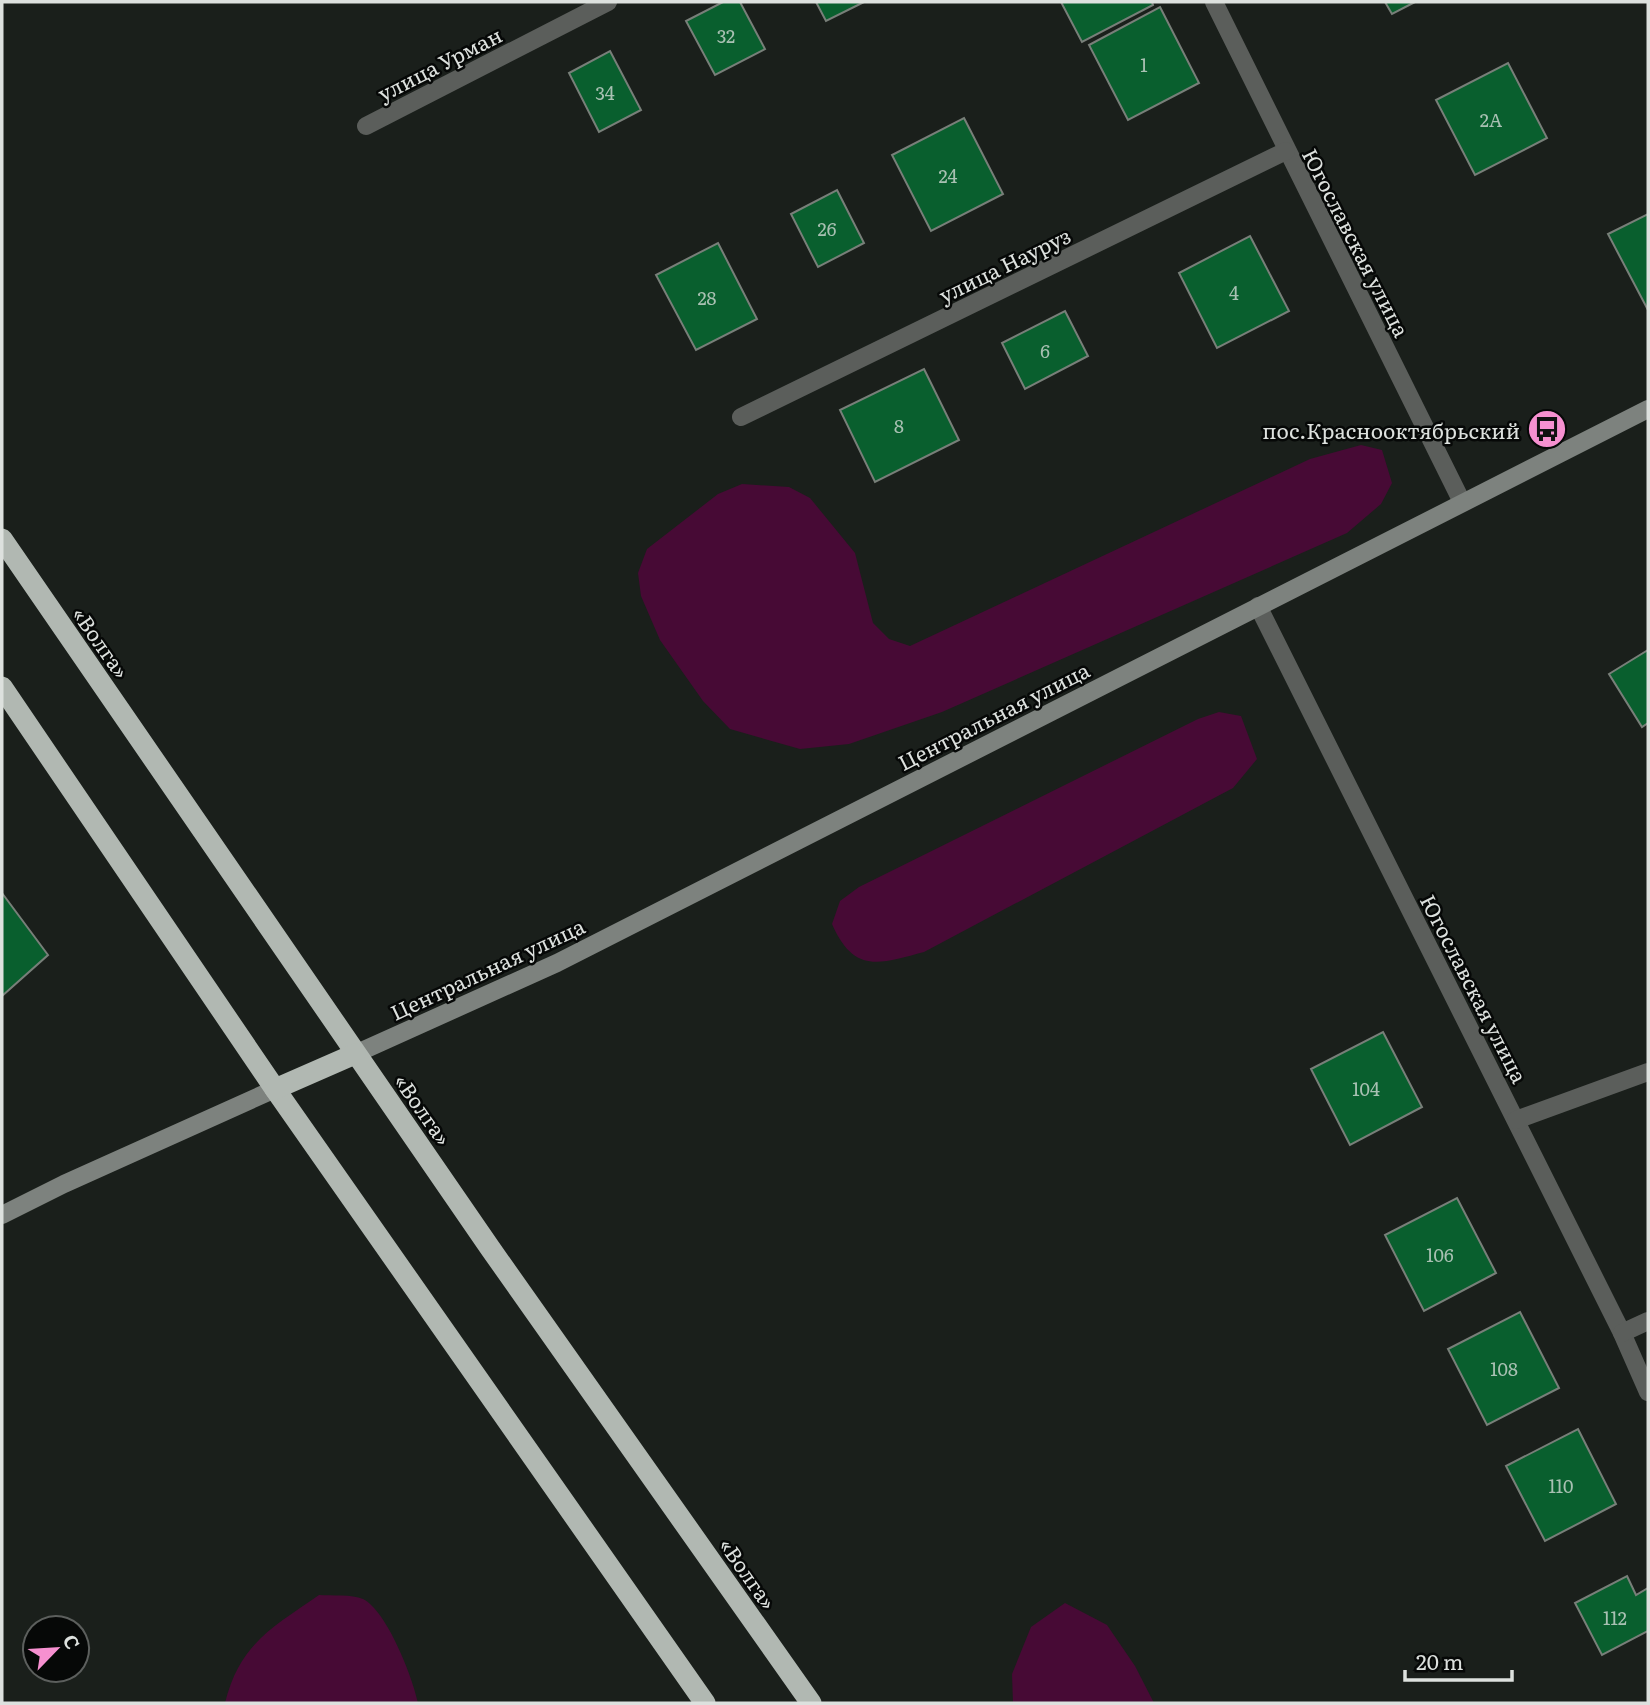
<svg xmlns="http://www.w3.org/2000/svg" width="1650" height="1705" font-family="Literata,serif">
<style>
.green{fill:#470a35}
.building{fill:#095f2e;stroke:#787f79;stroke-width:2}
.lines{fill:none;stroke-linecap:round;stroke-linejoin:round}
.street{stroke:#5b5e5b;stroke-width:18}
.secondary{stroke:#7d827e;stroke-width:18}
.highway{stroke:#b1b8b2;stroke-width:21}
.labels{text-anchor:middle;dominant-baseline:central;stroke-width:5;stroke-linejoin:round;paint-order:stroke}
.number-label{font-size:18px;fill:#a8c0b2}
.street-label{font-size:21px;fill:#dde1de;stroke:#060807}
.poi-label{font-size:21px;fill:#dde1de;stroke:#060807;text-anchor:end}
</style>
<rect width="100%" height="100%" fill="#1a1f1b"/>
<!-- green -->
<g class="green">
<path d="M1361,445L1382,450L1392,483L1381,504L1347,533L942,712L849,744L800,749L730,729L703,701L660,640L641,596L638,573L647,549L718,494L742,484L789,487L810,498L855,553L873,623L889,639L910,646L1310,459Z"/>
<path d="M1219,712L1241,716L1257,759L1233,788L924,952C879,964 854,974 832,924L840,901L859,887L1198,719Z"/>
<path d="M319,1595C331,1596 352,1594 363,1599C387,1611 413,1678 418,1703H225C240,1643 272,1628 319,1595Z"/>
<path d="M1065,1603L1107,1625L1135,1666L1154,1703H1013L1012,1674L1031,1627Z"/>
</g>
<!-- building -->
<g class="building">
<path d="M723,2H740L765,49L715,75L686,21Z"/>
<path d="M816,2H864L826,21Z"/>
<path d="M1061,2H1152L1153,5L1082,42Z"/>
<path d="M1385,2H1415L1392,14Z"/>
<path d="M1160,7L1199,83L1128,120L1089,45Z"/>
<path d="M610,51L641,110L599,132L569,73Z"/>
<path d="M1508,63L1547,138L1475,175L1436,100Z"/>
<path d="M964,118L1003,194L931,231L892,155Z"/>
<path d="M837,190L864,243L818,267L791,214Z"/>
<path d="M1648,214V310L1608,234Z"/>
<path d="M1250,236L1289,311L1217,348L1179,273Z"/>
<path d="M718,243L757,319L696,350L656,275Z"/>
<path d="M1065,311L1088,356L1025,389L1002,343Z"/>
<path d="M924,369L959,440L875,482L840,410Z"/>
<path d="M1648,650V723L1642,727L1609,674Z"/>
<path d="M2,893L48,955L2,996Z"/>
<path d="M1383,1032L1422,1107L1350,1145L1311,1069Z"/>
<path d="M1457,1198L1496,1273L1424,1311L1385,1235Z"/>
<path d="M1520,1312L1559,1388L1487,1425L1448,1349Z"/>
<path d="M1578,1429L1616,1504L1545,1541L1506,1466Z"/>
<path d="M1627,1576L1636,1595L1648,1588V1631L1602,1655L1575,1603Z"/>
</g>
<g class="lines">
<!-- street -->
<g class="street">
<path d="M1214,2L1462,502"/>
<path d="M366,126L608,2"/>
<path d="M741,417L1286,151"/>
<path d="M1258,606L1622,1333L1648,1392"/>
<path d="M1516,1120L1648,1072"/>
<path d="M1622,1333L1648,1321"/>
</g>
<!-- secondary -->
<g class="secondary">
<path d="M355,1054L557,963L1648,409"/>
<path d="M2,1215L64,1184L275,1089"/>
</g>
<!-- highway -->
<g class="highway">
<path d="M2,539L490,1248L811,1703"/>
<path d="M2,687L275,1089L705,1703"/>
<path d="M275,1089L355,1054"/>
</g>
</g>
<!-- icons -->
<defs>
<g id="bus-disc" transform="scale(2.0125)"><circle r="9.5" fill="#f690d0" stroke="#060807"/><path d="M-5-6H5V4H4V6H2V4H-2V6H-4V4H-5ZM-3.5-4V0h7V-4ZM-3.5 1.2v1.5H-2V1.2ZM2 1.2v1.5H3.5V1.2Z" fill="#111"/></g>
</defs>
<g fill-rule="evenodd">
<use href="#bus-disc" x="1547" y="429"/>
</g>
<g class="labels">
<!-- number labels -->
<g class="number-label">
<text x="726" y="35">32</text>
<text x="1144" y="64">1</text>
<text x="605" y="92">34</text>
<text x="1491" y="119">2А</text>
<text x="948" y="175">24</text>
<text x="827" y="228">26</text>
<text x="1234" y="292">4</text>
<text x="707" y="297">28</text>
<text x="1045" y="350">6</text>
<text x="899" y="425">8</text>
<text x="1366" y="1088">104</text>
<text x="1440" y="1254">106</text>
<text x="1504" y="1368">108</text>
<text x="1561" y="1485">110</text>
<text x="1615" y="1617">112</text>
</g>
<!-- street labels -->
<g class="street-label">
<text transform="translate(439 63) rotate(-27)">улица Урман</text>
<text transform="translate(1357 242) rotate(63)">Югославская улица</text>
<text transform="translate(1004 264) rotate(-26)">улица Науруз</text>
<text transform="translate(102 642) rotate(55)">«Волга»</text>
<text transform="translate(993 715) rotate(-27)">Центральная улица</text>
<text transform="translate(487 968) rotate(-25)">Центральная улица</text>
<text transform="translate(1475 988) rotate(63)">Югославская улица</text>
<text transform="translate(424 1109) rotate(55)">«Волга»</text>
<text transform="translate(749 1573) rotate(55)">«Волга»</text>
</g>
<!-- poi labels -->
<g class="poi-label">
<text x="1520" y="429">пос.Краснооктябрьский</text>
</g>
</g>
<!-- border -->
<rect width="1650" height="1705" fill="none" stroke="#dde1de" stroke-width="7"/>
<!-- north arrow -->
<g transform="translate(56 1649) rotate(65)"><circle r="33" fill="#060807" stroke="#5c5f5d" stroke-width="2"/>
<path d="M0-5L12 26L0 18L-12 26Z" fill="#f690d0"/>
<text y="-10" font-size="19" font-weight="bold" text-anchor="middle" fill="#dde1de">С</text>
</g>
<!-- scale -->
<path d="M1405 1670v10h107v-10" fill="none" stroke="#dde1de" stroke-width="3.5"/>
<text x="1416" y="1670" font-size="21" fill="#dde1de" stroke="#060807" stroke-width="5" paint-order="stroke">20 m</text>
</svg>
